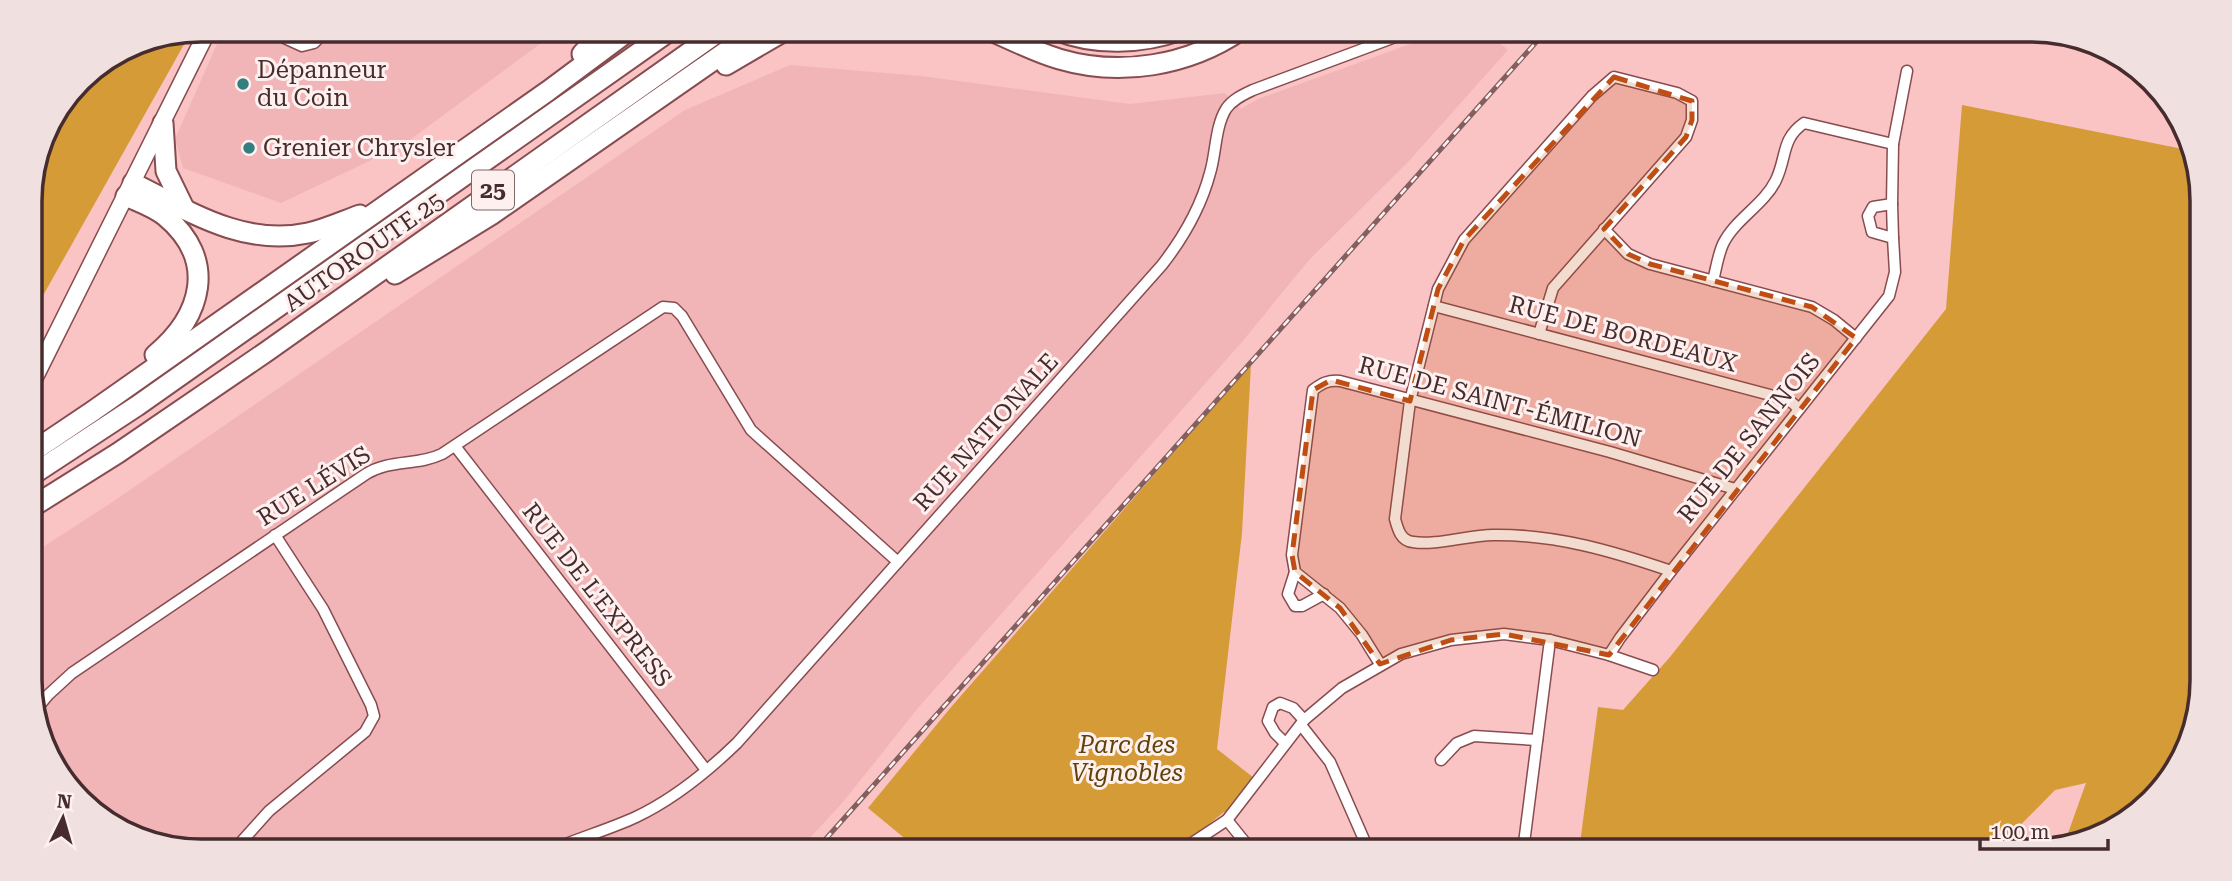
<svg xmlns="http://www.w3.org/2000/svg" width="2232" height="881" font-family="'Roboto Serif',serif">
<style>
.built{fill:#f2b5b7}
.green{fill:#d59b37}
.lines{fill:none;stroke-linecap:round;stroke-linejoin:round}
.street-casing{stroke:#874c50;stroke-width:13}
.primary-casing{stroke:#874c50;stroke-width:19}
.highway-casing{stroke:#874c50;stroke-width:23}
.street{stroke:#fff;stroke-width:10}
.primary{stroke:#fff;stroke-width:16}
.highway{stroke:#fff;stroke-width:19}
.rail-casing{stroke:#835f60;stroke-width:5}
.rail{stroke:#fff0f0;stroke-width:2.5;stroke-dasharray:8;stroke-linecap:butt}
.marked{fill:#c04e14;fill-opacity:0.2;stroke:#c04e14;stroke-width:5;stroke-dasharray:14 9;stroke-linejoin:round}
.poi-dot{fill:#357e80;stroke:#fff0f0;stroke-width:2.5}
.labels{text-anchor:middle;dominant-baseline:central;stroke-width:6;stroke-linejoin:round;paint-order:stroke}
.shield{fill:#fff0f0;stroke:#7e6768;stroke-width:2}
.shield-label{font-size:23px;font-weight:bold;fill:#472c2d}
.poi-label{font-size:24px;fill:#472c2d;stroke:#fff0f0;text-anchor:start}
.street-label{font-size:24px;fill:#472c2d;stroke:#fff0f0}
.park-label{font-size:24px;font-style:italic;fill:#604209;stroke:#fff0f0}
.rim{fill:none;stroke:#472c2d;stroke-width:3.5}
</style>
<rect width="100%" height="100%" fill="#fac3c4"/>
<!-- built -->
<g class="built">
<path d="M201,30H559L403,145L281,203L183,168L175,139L217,44L191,32Z"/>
<path d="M1449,30H1485L1508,50L1408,162L1309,260L1241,343L918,708L843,802L798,851H201L146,842L72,792L33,713L32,554L108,505L685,110L790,65L921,76L1130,104L1225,93L1241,109L1258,99Z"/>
</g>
<!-- green -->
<g class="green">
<path d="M191,32L31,317L30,190L48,125L88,73L136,43Z"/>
<path d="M1962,105L2188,150L2201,179L2193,735L2135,816L2062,843L2067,836L2086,783L2055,790L1995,851H1579L1598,707L1623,710L1670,657L1946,309Z"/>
<path d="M1251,364L1242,533L1217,749L1254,778L1230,814L1224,812L1176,851H920L868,808L952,706Z"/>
</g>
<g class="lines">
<!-- street casing -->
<g class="street-casing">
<g id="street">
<path d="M267,30L302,46L314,43L327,30"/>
<path d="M1892,204L1893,238"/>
<path d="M1604,229L1628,254L1650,264L1812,307L1834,320L1856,338"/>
<path d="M1713,281C1716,269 1718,255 1723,244C1735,219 1764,205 1776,180C1787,157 1781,139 1804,123L1893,144"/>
<path d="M1434,306L1789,400L1799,409"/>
<path d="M1539,334L1553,288L1686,137L1692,120V101L1677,93L1614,77L1592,96L1464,240L1438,289L1410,401L1395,519C1398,530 1401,541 1413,542C1435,546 1469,535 1493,535C1555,534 1612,551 1671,571"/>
<path d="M455,446L706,770"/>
<path d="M1295,572L1288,594L1295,606H1302L1324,594"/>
<path d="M1609,655L1620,638L1671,571L1889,296L1895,272L1893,238L1872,232L1868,216L1873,207L1892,204L1893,144L1907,71"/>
<path d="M1380,664L1362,635L1340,608L1295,572L1292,555L1313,390C1322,383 1328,380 1340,381L1610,452L1735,489"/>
<path d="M33,713L48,695L72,673L366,474C390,459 417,466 442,454L663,307L674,308L682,316L751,430L898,562"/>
<path d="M1301,725L1330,762L1369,851"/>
<path d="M1285,743L1275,733L1268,721L1273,707L1280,703L1293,708L1304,720"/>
<path d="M1441,760L1457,743L1474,736L1537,740"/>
<path d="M1227,820L1252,851"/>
<path d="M233,851L269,811L365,732L374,716L371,705L323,609L275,535"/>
<path d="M549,851C578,838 608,830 636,817C674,799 707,772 737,743L1162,265C1183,238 1201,207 1210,173C1216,154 1215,127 1226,109C1232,100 1242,95 1253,90L1414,30"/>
<path d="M1180,851L1227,820L1304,720L1342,688L1401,654L1451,640L1504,634L1550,640L1609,655L1653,670"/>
<path d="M1523,851L1550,640"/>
</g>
</g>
<!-- primary casing -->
<g class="primary-casing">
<path id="primary" d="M31,385L208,30"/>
</g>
<!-- highway casing -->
<g class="highway-casing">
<g id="highway">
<path d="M989,30C1012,40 1035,52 1059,59C1120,77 1188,66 1241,30"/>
<path d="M1056,30C1095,46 1142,44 1181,30"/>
<path d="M582,54L604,30"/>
<path d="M726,65L786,30"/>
<path d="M163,123L166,171L184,208"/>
<path d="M133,183C189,211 243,247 308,233C326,229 343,221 360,215"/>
<path d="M126,196C139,202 154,207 165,216C218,260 202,316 155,355"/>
<path d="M395,274L491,215L757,30"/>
<path d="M32,452L93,411L548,91L630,30"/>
<path d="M32,475L137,406L671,30"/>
<path d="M32,507L118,453L266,352L721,30"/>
</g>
</g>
<!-- street -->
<use href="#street" class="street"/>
<!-- primary -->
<use href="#primary" class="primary"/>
<!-- highway -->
<use href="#highway" class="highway"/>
<!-- rail casing -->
<g class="rail-casing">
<path id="rail" d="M815,851L1547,30"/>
</g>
<!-- rail -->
<use href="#rail" class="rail"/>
</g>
<!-- marked area -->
<path class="marked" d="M1614,77L1692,101V120L1686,137L1604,229L1628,254L1650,264L1812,307L1856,338L1609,655L1504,634L1451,640L1380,664L1340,608L1295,572L1292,555L1313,390L1331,380L1410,401L1438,289L1464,240Z"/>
<!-- markers -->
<g class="poi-dot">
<circle cx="243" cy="84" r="7"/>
<circle cx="249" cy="148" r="7"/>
</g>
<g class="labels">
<!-- shield labels -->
<rect class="shield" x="472" y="170.5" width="42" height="39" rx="5"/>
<g class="shield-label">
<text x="493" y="190">25</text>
</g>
<!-- poi labels -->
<g class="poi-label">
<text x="257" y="70">Dépanneur<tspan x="257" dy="28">du Coin</tspan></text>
<text x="263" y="148">Grenier Chrysler</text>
</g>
<!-- street labels -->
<g class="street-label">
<text transform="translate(364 252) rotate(-35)">AUTOROUTE 25</text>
<text transform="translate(1623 334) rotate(15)">RUE DE BORDEAUX</text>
<text transform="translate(1500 402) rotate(15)">RUE DE SAINT-ÉMILION</text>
<text transform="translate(986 432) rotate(-48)">RUE NATIONALE</text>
<text transform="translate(1749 438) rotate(-51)">RUE DE SANNOIS</text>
<text transform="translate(314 486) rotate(-32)">RUE LÉVIS</text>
<text transform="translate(597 595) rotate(52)">RUE DE L'EXPRESS</text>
</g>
<!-- park labels -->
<g class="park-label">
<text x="1127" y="745">Parc des<tspan x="1127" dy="28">Vignobles</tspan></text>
</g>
</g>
<!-- crop -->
<path d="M0 0H2232V881H0ZM201 42H2031A159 159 0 0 1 2190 201V680A159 159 0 0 1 2031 839H201A159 159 0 0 1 42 680V201A159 159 0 0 1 201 42Z" fill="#f0e0e0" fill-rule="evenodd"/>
<path class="rim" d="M201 42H2031A159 159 0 0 1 2190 201V680A159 159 0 0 1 2031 839H201A159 159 0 0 1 42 680V201A159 159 0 0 1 201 42Z"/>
<!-- north arrow -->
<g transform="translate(63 818) rotate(5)" stroke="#fff0f0" stroke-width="5" paint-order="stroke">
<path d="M0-5L12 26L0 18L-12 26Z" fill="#472c2d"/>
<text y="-10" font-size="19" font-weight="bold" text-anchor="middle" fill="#472c2d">N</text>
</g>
<!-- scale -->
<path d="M1980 839v10h128v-10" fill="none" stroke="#472c2d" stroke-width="3.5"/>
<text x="1990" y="839" font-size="21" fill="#472c2d" stroke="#fff0f0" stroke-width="5" paint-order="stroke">100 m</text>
</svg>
